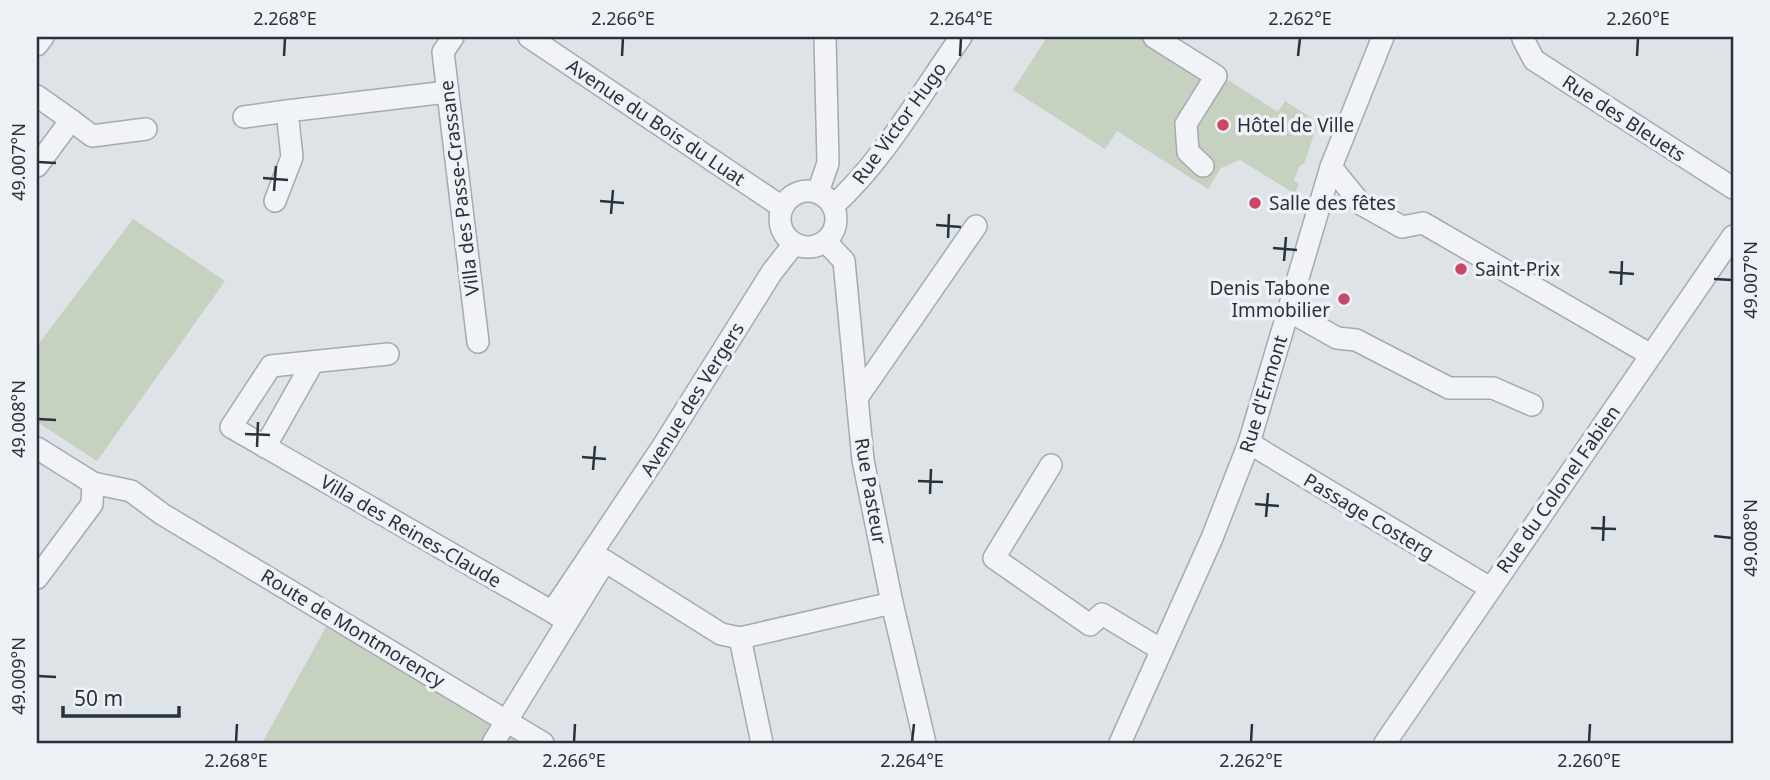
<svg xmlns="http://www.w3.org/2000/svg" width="1770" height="780" font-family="'Noto Sans',sans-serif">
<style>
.green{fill:#c6d1c0}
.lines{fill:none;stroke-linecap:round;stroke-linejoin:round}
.minor-casing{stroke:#a4aab1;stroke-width:24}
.minor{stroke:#f1f3f6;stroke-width:21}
.ticks{fill:none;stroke:#28323e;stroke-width:2.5}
.poi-dot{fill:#c94767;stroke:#eef1f5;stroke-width:2.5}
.labels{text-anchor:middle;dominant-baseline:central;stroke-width:7;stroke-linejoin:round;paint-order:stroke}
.street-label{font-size:19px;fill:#28323e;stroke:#eef1f5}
.poi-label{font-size:19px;fill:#28323e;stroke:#eef1f5;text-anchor:start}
.neatline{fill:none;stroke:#28323e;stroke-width:2.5}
.ticks-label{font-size:18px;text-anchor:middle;fill:#28323e}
</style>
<rect width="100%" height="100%" fill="#dee3e7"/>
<!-- green -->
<g class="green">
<path d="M1047,37H1161L1278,112L1285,101L1318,122L1304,164L1300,165L1294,180L1299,184L1295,194L1240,160L1221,168L1208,189L1117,131L1105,149L1013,90Z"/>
<path d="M133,219L225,281L97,461L37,422V346Z"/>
<path d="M327,625L526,743H262Z"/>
</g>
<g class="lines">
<!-- minor casing -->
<g class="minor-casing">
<g id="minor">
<path d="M453,37L443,52L478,342"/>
<path d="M529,37L782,207"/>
<path d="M1154,37L1216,76L1186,124L1188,152L1203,166"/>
<path d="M1523,39L1534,60L1733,188"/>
<path d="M37,45L43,37"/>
<path d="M37,96L71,120L37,166"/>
<path d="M244,117L287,111"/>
<path d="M71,120L92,136L146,129"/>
<path d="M1331,167L1361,204L1402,227L1423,223L1651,355"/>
<circle cx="808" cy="219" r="28"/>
<path d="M818,192L828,163L825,37"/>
<path d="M275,201L292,157L287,111L447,92"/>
<path d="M833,206C885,159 921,93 961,37"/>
<path d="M826,242L844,261L863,460L892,603L925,743"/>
<path d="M1289,311L1337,338L1356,340L1449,388H1493L1532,405"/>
<path d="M388,354L271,366L231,427L556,614"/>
<path d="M857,398L976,226"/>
<path d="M1249,443L1490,588"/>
<path d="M265,447L313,362"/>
<path d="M37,448L93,483L131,491L162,514L543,743"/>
<path d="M1051,465L994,558L1090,625L1102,614L1160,649"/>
<path d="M605,561L721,634L740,638L892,603"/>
<path d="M37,578L92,504L93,483"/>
<path d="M565,621L556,614L558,603L663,446L772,272L794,244"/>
<path d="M740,638L762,743"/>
<path d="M493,743L605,561L594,555"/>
<path d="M1120,743L1212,538L1249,443L1331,167L1383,37"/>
<path d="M1385,743L1733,236"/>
</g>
</g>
<!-- minor -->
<use href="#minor" class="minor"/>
</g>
<!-- ticks -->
<path class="ticks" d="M284,56L285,38M622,56L623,38M960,56L961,38M1298,56L1300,38M1637,56L1638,38M38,162L56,163M263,178L288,180M274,191L276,166M600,201L624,203M611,214L613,190M936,225L961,227M948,238L949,214M1273,248L1297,250M1284,261L1286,237M1609,272L1634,274M1714,279L1732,280M1621,285L1622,261M38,419L56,420M245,434L270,435M257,447L258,422M582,457L606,459M593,470L595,446M918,481L943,482M930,494L931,469M1255,504L1279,506M1266,517L1268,493M1591,528L1616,529M1714,536L1732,538M1603,541L1604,516M38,676L56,677M236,742L237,724M574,742L575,724M912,742L914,724M1251,742L1252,724M1589,742L1590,724"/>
<!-- markers -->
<g class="poi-dot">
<circle cx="1223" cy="125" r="7"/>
<circle cx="1255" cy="203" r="7"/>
<circle cx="1461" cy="269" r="7"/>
<circle cx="1344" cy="299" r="7"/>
</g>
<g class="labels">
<!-- street labels -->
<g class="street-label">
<text transform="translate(1624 118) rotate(33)">Rue des Bleuets</text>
<text transform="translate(656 122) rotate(34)">Avenue du Bois du Luat</text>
<text transform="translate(899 123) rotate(-54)">Rue Victor Hugo</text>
<text transform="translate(459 188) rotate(-97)">Villa des Passe-Crassane</text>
<text transform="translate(1263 394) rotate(-73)">Rue d'Ermont</text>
<text transform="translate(692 399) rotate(-58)">Avenue des Vergers</text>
<text transform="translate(1558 489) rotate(-55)">Rue du Colonel Fabien</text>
<text transform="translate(871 491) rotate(80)">Rue Pasteur</text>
<text transform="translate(1369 516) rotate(31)">Passage Costerg</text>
<text transform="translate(411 531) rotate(30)">Villa des Reines-Claude</text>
<text transform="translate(353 628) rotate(31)">Route de Montmorency</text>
</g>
<!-- poi labels -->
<g class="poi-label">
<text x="1237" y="125">Hôtel de Ville</text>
<text x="1269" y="203">Salle des fêtes</text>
<text x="1475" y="269">Saint-Prix</text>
<text x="1330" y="288" text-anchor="end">Denis Tabone<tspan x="1330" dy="22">Immobilier</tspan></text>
</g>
</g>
<!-- border -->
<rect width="1770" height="780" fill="none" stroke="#eef1f5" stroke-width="77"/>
<!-- scale -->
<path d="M63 706v10h116v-10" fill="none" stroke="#28323e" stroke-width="3.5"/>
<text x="74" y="706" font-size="21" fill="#28323e" stroke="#eef1f5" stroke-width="5" paint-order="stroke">50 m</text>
<rect x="38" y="38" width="1694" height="704" class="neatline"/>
<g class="ticks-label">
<text x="285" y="25">2.268°E</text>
<text x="623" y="25">2.266°E</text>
<text x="961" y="25">2.264°E</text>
<text x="1300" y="25">2.262°E</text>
<text x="1638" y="25">2.260°E</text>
<text transform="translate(19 162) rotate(-90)" y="6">49.007°N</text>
<text transform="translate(1751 280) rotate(-90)" y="6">49.007°N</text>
<text transform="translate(19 419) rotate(-90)" y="6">49.008°N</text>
<text transform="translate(1751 538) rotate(-90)" y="6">49.008°N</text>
<text transform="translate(19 676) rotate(-90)" y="6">49.009°N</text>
<text x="236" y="767">2.268°E</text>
<text x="574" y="767">2.266°E</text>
<text x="912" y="767">2.264°E</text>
<text x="1251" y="767">2.262°E</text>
<text x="1589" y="767">2.260°E</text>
</g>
</svg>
